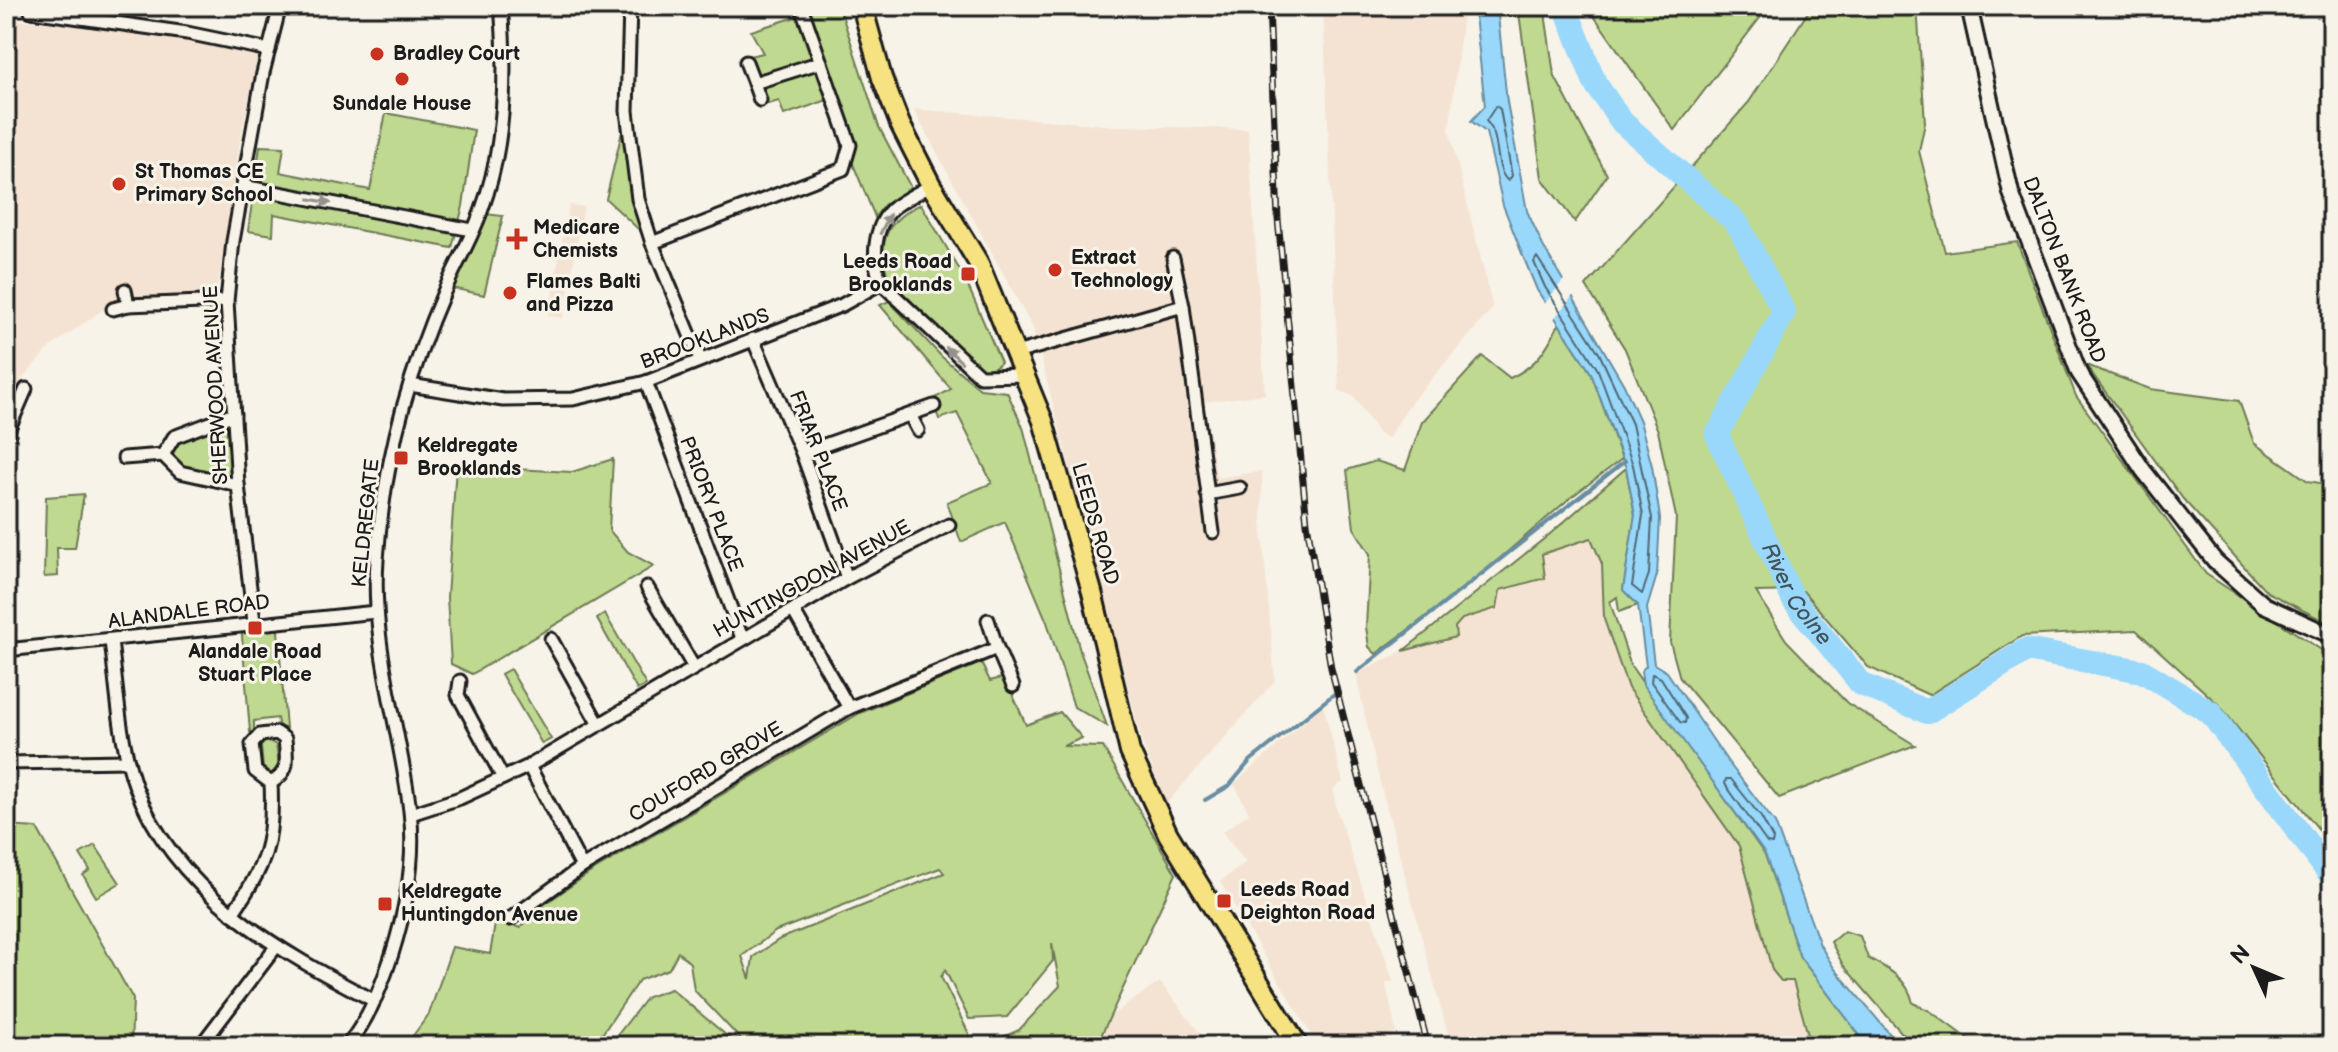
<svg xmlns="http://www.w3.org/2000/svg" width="2338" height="1052" font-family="'Balsamiq Sans',sans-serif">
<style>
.built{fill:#f4e3d2}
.green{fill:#bfd990;stroke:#6e7a56;stroke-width:2;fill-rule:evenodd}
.water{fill:#99d8fb;stroke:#678da2;stroke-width:2}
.pier{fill:#f7f3e8}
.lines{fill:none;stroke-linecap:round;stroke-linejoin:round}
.shore{stroke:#4e6775;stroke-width:2}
.stream{stroke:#678da2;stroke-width:4}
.river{stroke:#99d8fb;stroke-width:24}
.minor-casing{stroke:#1c1c1c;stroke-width:17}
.tertiary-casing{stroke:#1c1c1c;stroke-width:20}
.primary-casing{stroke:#1c1c1c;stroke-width:24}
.minor{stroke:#f7f3e8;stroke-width:11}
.tertiary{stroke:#f7f3e8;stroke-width:14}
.primary{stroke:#f7e281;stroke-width:18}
.rail-casing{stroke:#1c1c1c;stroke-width:7}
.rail{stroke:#f7f3e8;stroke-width:4;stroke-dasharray:12;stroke-linecap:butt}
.oneway{fill:#94928c}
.poi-dot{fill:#c8321e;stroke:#f7f3e8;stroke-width:3}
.labels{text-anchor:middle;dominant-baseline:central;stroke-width:6;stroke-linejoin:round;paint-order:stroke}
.poi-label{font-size:20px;font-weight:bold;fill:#1c1c1c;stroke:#f7f3e8;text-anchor:start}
.street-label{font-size:20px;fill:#1c1c1c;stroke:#f7f3e8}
.water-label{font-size:22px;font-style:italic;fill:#42545f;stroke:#f7f3e8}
</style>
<rect width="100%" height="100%" fill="#f7f3e8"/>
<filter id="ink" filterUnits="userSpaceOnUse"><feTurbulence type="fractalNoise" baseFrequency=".0125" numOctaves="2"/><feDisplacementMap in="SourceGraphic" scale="16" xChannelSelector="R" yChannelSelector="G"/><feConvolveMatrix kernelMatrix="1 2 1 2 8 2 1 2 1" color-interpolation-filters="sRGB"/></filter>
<g filter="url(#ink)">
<!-- built -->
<g class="built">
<path d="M1323,6H1464L1449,130L1493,308L1408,406L1389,438L1379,434L1354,397L1339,390Z"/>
<path d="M10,19L187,38L259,54L241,135L216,297L134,300L130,284L117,286L118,299L49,348L16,386L6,384V22Z"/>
<path d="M913,109L1116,126L1248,129L1265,394L1204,402L1217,478L1262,471V530L1275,681L1166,804L1143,745L1033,328Z"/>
<path d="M569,205L584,207L563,318L548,316Z"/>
<path d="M1591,538L1602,564L1604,619L1628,688L1739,846L1772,970L1793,981L1811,1046H1451L1378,775L1356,674L1403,651L1456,637L1455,627L1462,619L1497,608L1500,590L1545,578L1542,554Z"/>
<path d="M1323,705L1343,782L1333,789L1336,807L1393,981L1386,984L1396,1032L1391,1035L1394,1046H1318L1220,882L1246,862L1222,832L1249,813L1234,784Z"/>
<path d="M1160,982L1210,1046H1105L1104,1020Z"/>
</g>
<!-- green -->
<g class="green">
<path d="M809,6H839L879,127L911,188L884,205L875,217L853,164V137L839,96L784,115L779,101L760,106L740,58L763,53L751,31L799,16L810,10Z"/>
<path d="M1518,6H1544L1554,75L1607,175L1575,222L1542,178Z"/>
<path d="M1587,6H1769L1674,130Z"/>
<path d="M1812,6H1917L1925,123L1919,151L1945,252L2017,242L2076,396L2206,574L2332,657L2329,699L2332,714V846L2219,705L2136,630L2022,636L1929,695L1868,667L1803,591L1756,592L1786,640L1847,703L1915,745L1779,798L1680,678L1670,642L1676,517L1658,431L1625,349L1586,286L1749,102Z"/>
<path d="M627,111L650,240L606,199Z"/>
<path d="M386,113L474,130L463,206L452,248L274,214L273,235L248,231L260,146L284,147L280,172L370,190Z"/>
<path d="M921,204L965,279L1001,362C989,374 980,369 967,361L888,277C876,240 888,219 921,204Z"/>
<path d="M485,214L503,216L484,295L452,288Z"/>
<path d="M889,301L942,357L980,389L1007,392L1023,427L1080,651L1107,726L1074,707L1047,622L1005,522L961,542L947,502L992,483L957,413L939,419L932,400L951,389L880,305Z"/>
<path d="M1559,324L1591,373L1622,459L1570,498L1471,583L1376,654L1369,647L1366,627L1370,554L1354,528L1347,470L1376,461L1405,470L1422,422L1482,356L1510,378C1536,366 1546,350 1559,324Z"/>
<path d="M2086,365L2150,389L2239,401L2254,443L2308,481L2332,485V625L2267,592L2183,499Z"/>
<path d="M234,414L238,485L172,467L167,445Z"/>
<path d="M613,459L609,530L628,552L654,566L472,674L451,664L447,597L456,466L572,472Z"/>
<path d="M1626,468L1635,515L1623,590L1638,605L1619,612L1617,597L1610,602L1631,666L1765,855L1800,957L1868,1046H1839L1838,1043L1811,1046L1793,981H1781L1772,970L1739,846L1628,688L1604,619L1602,564L1591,538L1542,554L1545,578L1500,590L1497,608L1462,619L1455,627L1456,637L1403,651L1550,534Z"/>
<path d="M84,494L75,548H57L58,576L44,577L46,497Z"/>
<path d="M605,614L646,685L637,690L597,619Z"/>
<path d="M277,619L286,728H279L277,718L254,721V732H250L241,624Z"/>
<path d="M981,663L990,681L1005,677L1026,725L1060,712L1082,738L1063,746L1103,747L1176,874L1100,1038L1101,1046H983L1019,1030L1060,986L1052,944L1053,961L1007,1017L969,1019L945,970L941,977L975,1046H815L802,1037L808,1046H747L694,990L690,963L678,952L669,969L639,980L594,1046H368L378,1038L406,1046L418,1035L412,1037L429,1014L452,947L490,954L496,918L520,928L532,913L591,872L860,713ZM940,868L944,873L780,939L753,957L750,979L742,956L776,931Z"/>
<path d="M510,669L551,739L542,744L501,674Z"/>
<path d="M267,740L276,745L279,765L271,775L263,768L261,746Z"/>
<path d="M6,826L37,828L133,999L131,1046H6Z"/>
<path d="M95,845L120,883L96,897L83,875L90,870L80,854Z"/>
<path d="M1844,931L1860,936L1868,958C1889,969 1908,979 1913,1003L1930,1011L1972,1042L2000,1039L2008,1046H1913L1843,965L1831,942Z"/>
<path d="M671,989L739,1046H609L647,997Z"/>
</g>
<!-- water -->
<path class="water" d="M1474,6H1497L1507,102L1527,211L1543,246L1624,385L1640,421L1652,466L1660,518L1657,575L1647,608L1654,664L1667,672L1728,762L1775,823L1820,945L1834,968L1900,1046H1868L1800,957L1765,854L1643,685L1641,671L1646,666L1638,605L1623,590L1635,515L1626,468L1591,373L1537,290L1523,256L1503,205L1486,132L1471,121L1485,106Z"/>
<!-- pier -->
<path class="pier" d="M1566,277L1576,292L1552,321L1543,306Z"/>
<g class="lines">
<!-- shore -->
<g class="shore">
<path d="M1496,106L1500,109L1512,176L1508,181C1493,169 1502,136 1486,121Z"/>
<path d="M1537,257L1599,353L1632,424L1652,518L1649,574L1642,594L1632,586L1643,515L1633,465L1598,370L1545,287L1534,262Z"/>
<path d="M1652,674L1661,678L1686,718L1685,723L1680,722L1651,682Z"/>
<path d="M1726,779H1731L1761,817L1773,839L1772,844L1767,843L1725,784Z"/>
</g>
<!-- stream -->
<g class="stream">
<path d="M1357,672L1625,461"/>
<path d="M1205,800L1229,786L1250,761L1334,694"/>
</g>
<!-- river -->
<path class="river" id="s1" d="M1565,6L1595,83L1622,122L1737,223L1784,312L1717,435L1794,601L1861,684L1927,712L2026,650L2142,671L2210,712L2332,877"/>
<!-- minor casing -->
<g class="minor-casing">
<g id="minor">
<path d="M630,6L627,111L638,199L652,243L700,359"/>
<path d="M31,11L187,33L269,50"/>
<path d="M746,62L754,83L821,62"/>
<path d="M754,83L760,100"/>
<path d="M931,185C919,193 902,200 892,209C873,228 872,260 881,283L980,376L1024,375"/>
<path d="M243,186L472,230"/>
<path d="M652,243L843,169L850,145L801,6"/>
<path d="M1173,258L1183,306"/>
<path d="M125,290L128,305"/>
<path d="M113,309L128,305L227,301"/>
<path d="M753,339L802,453L847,578"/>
<path d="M1016,353L1183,306L1213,532"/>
<path d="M646,382L742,638"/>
<path d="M410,385L503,400L573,399L646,382L842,305L881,283"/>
<path d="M234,414L174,437L163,455L180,472L238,485"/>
<path d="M910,415L918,430"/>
<path d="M6,435L26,389"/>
<path d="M802,453L934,406"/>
<path d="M124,458L163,455"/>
<path d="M1207,494L1240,488"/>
<path d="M647,587L693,666"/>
<path d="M794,612L849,708"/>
<path d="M988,620L997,648"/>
<path d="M254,622L238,485L227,301L233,241L263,73L280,6"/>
<path d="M551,639L598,723"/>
<path d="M111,641C117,688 119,740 135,785C174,892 278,951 373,1000"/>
<path d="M6,650L376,612"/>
<path d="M460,681L458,695L503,778"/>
<path d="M6,763L128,761"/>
<path d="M411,814L460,798L529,766L847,578L949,525"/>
<path d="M582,867L849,708L997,648L1013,686"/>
<path d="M232,914C266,864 274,844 271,783L255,771L252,744L260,735L277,733L285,739C287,759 290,772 271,783"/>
<path d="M510,919L582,867L529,766"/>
<path d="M202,1044L275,948"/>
<path d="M347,1046C368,1020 382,986 392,954C406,909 416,859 410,811C400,727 371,646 377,560C383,468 407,377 444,292C456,264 472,238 482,209C505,146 507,72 501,6"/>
</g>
</g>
<!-- tertiary casing -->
<g class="tertiary-casing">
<path id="tertiary" d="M1969,6L2011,193L2079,373L2143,470L2215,561L2264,605L2332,636"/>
</g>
<!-- primary casing -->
<g class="primary-casing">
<path id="primary" d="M862,6L882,78L900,124L931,185L978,262L1043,421L1092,592L1130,752L1168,834L1298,1046"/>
</g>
<!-- minor -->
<use href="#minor" class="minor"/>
<!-- tertiary -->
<use href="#tertiary" class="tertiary"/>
<!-- primary -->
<use href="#primary" class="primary"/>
<!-- rail casing -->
<g class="rail-casing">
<path id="rail" d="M1269,6L1278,219L1307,523L1331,668L1428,1046"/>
</g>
<!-- rail -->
<use href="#rail" class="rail"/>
</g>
<!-- one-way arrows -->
<defs><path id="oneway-solid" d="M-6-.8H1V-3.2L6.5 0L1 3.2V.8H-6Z" transform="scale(2)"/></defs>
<g class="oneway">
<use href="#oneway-solid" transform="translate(320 201) rotate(11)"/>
<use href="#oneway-solid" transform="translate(885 224) rotate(-64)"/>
<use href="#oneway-solid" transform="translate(954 355) rotate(-136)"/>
</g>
</g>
<!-- markers -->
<g class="poi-dot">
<circle cx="377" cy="54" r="8"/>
<circle cx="402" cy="79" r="8"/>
<circle cx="119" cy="184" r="8"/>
<path d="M513 227h8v8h8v8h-8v8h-8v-8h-8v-8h8z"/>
<circle cx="1055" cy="270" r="8"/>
<rect x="960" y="266" width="16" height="16" rx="4"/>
<circle cx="510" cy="293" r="8"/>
<rect x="393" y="450" width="16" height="16" rx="4"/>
<rect x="247" y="620" width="16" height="16" rx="4"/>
<rect x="1216" y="893" width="16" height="16" rx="4"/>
<rect x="377" y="896" width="16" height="16" rx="4"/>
</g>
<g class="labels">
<!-- poi labels -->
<g class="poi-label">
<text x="393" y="54">Bradley Court</text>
<text x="402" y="104" text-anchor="middle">Sundale House</text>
<text x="135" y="172">St Thomas CE<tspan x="135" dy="23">Primary School</tspan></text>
<text x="533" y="228">Medicare<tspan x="533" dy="23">Chemists</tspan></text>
<text x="1071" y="258">Extract<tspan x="1071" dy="23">Technology</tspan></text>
<text x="952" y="262" text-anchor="end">Leeds Road<tspan x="952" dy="23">Brooklands</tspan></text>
<text x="526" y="282">Flames Balti<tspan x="526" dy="23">and Pizza</tspan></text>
<text x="417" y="446">Keldregate<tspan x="417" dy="23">Brooklands</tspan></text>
<text x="255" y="652" text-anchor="middle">Alandale Road<tspan x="255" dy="23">Stuart Place</tspan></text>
<text x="1240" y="890">Leeds Road<tspan x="1240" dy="23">Deighton Road</tspan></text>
<text x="401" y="892">Keldregate<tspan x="401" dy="23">Huntingdon Avenue</tspan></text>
</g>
<!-- street labels -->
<g class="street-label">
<text transform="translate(2064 270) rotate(69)">DALTON BANK ROAD</text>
<text transform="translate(705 339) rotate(-21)">BROOKLANDS</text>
<text transform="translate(216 385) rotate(-93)">SHERWOOD AVENUE</text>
<text transform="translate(818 451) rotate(69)">FRIAR PLACE</text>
<text transform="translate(711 504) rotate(69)">PRIORY PLACE</text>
<text transform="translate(366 523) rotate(-84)">KELDREGATE</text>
<text transform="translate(1095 524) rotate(74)">LEEDS ROAD</text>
<text transform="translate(812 579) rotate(-29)">HUNTINGDON AVENUE</text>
<text transform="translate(189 612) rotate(-7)">ALANDALE ROAD</text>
<text transform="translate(706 772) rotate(-31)">COUFORD GROVE</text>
</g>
<!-- water labels -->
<g class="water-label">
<text stroke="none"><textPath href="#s1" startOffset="702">River Colne</textPath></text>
</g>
</g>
<!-- margin -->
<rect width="2338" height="1052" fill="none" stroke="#f7f3e8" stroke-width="32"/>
<rect x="16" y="16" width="2306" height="1020" fill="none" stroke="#1c1c1c" stroke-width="3" filter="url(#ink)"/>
<!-- north arrow -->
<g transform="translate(2254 968) rotate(314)" stroke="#f7f3e8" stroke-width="6" paint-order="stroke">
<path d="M0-6L14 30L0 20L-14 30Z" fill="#1c1c1c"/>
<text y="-12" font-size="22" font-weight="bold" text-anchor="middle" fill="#1c1c1c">N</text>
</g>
</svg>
